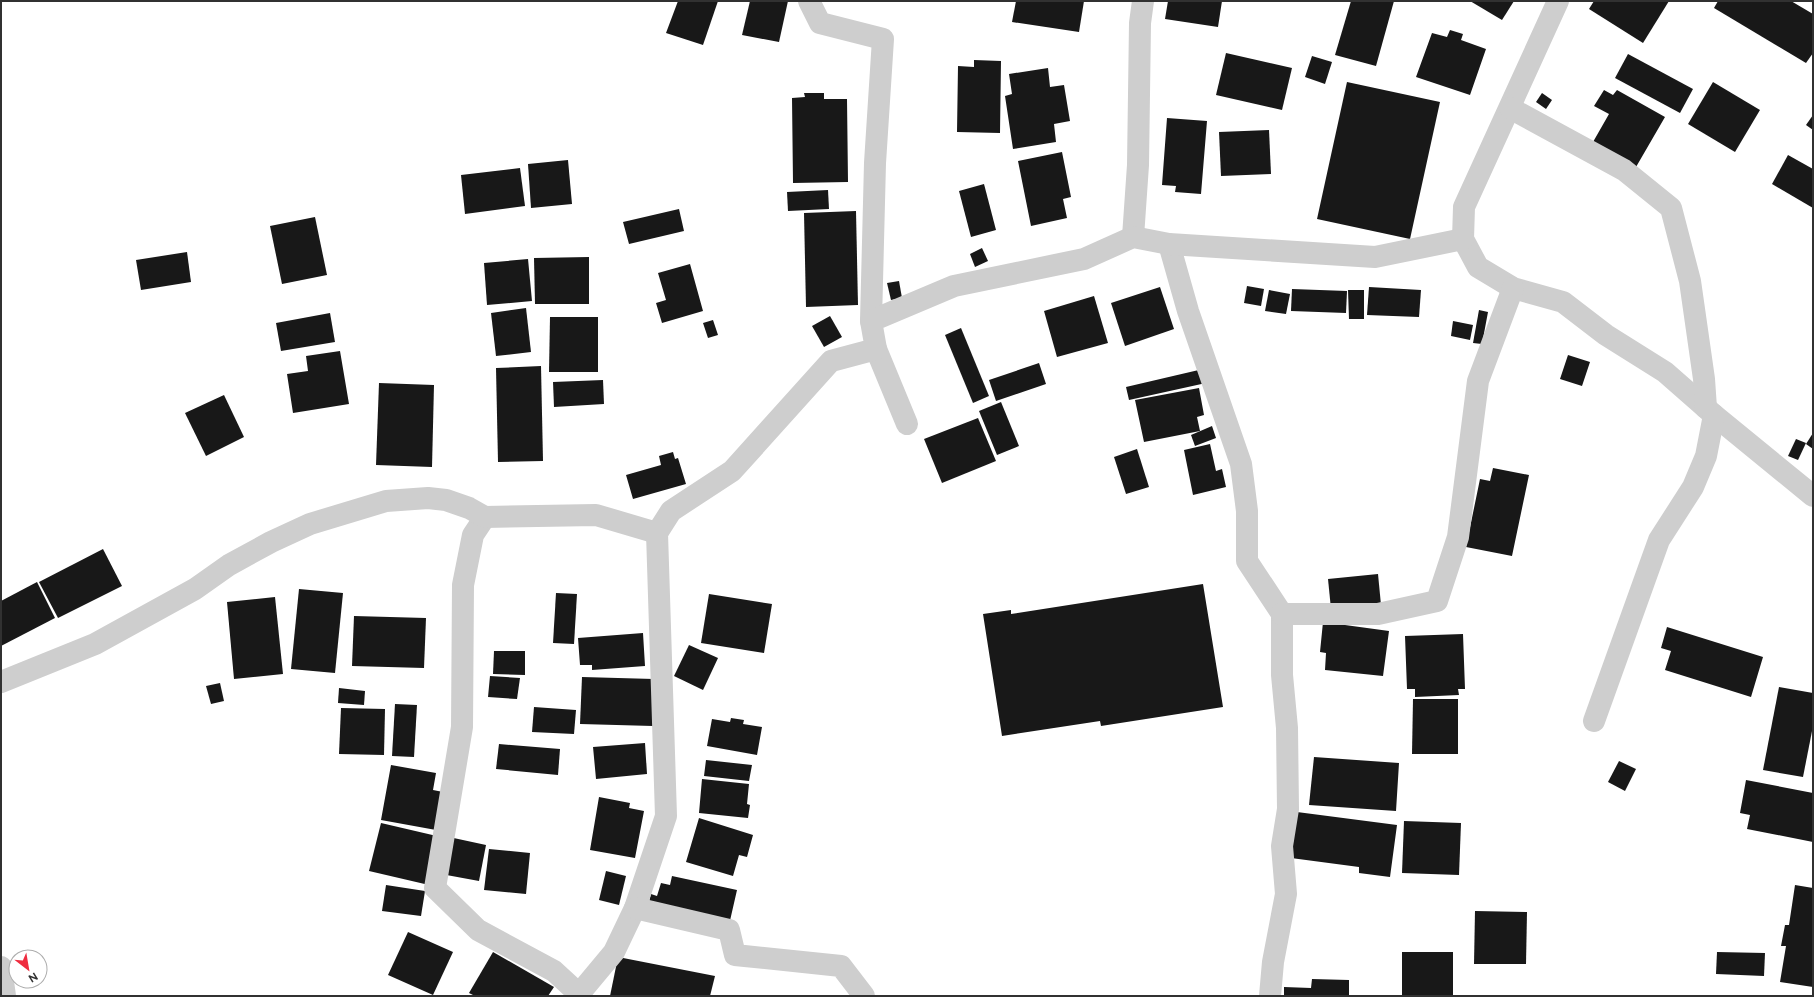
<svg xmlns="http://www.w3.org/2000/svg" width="1814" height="997" font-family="Raleway,sans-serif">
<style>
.building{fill:#181818}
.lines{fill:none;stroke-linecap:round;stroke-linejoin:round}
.minor{stroke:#cecece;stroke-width:22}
</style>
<rect width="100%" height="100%" fill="#fff"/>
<!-- building -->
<g class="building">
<path d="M678,1H718L703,45L666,33Z"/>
<path d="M750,1H788L779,42L742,35Z"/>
<path d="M1016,1H1084L1079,32L1012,22Z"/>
<path d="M1168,1H1222L1218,27L1165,19Z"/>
<path d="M1351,1H1394L1376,66L1335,55Z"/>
<path d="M1470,1H1514L1502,20Z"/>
<path d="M1594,1H1669L1643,43L1589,9Z"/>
<path d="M1718,1H1791L1813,14V53L1806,63L1714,8Z"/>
<path d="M1450,30L1463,34L1461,40L1486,49L1470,95L1416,77L1432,33L1447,37Z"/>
<path d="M1226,53L1292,68L1282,110L1216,95Z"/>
<path d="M1628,54L1693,89L1680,113L1615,78Z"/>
<path d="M1312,56L1332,62L1325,84L1305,77Z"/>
<path d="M974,60L1001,61L1000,133L957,132L958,66L974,67Z"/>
<path d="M1048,68L1050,87L1064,85L1070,121L1054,124L1056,142L1013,149L1005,96L1012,94L1009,74Z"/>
<path d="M1347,82L1440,102L1410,239L1317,219Z"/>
<path d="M1713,82L1760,110L1735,152L1688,124Z"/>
<path d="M1604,90L1613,95L1617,90L1665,117L1636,167L1593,142L1609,114L1594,106Z"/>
<path d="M804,93H824V99H847L848,182L793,183L792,98L805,97Z"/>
<path d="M1542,93L1552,100L1546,109L1536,102Z"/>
<path d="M1813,115V130L1806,125Z"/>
<path d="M1167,118L1207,121L1201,194L1175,192L1176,186L1162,185Z"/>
<path d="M1269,130L1271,174L1221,176L1219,132Z"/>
<path d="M1062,152L1071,197L1063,199L1067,218L1031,226L1018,161Z"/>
<path d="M1788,155L1813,169V208L1772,184Z"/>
<path d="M568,160L572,204L531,208L528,164Z"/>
<path d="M520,168L525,206L465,214L461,175Z"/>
<path d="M984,184L996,230L971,237L959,191Z"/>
<path d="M828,190L829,209L788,211L787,192Z"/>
<path d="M679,209L684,231L629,244L623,222Z"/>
<path d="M856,211L858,305L806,307L804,213Z"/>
<path d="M315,217L327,275L282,284L270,226Z"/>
<path d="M982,248L988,261L975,267L970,254Z"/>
<path d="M187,252L191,282L141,290L136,260Z"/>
<path d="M589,257V304H535L534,258Z"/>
<path d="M528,259L532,301L487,305L484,263Z"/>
<path d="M690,264L703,311L662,323L656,303L666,300L658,273Z"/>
<path d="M899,281L902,298L891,300L887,283Z"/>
<path d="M1247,286L1264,289L1261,306L1244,303Z"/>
<path d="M1160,287L1174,329L1125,346L1111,303Z"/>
<path d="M1369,287L1421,290L1419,317L1367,315Z"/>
<path d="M1292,289L1347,291L1346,313L1291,311Z"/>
<path d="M1269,290L1290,294L1286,314L1265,311Z"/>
<path d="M1348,290H1364V319H1349Z"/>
<path d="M1094,296L1108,343L1057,357L1044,311Z"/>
<path d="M526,308L531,352L496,356L491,313Z"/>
<path d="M1479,310L1488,312L1482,344L1473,343Z"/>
<path d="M330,313L335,342L281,351L276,323Z"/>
<path d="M830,316L842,337L824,347L812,326Z"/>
<path d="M550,317H598V372H549Z"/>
<path d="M713,320L718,335L708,338L703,323Z"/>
<path d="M1453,321L1473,325L1470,340L1451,336Z"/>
<path d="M961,328L989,396L973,403L945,335Z"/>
<path d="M340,351L349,404L293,413L287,374L308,371L306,356Z"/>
<path d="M1568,355L1590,362L1582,386L1560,379Z"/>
<path d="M1039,363L1046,384L996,401L989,380Z"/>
<path d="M541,366L543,461L498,462L496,368Z"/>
<path d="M1203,369L1206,383L1129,400L1126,387Z"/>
<path d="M603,380L604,404L554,407L553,382Z"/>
<path d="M379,383L434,385L432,467L376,465Z"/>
<path d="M1199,388L1204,415L1197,417L1200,431L1144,442L1135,400Z"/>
<path d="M224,395L244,437L206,456L185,413Z"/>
<path d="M1001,402L1019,446L997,455L979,411Z"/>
<path d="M978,418L996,461L942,483L924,439Z"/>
<path d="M1212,426L1216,438L1195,446L1191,435Z"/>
<path d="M1813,433V449L1806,444Z"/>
<path d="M1796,439L1806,443L1798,460L1788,456Z"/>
<path d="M1210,444L1216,471L1222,469L1226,487L1193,495L1184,450Z"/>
<path d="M1137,449L1149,487L1126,494L1114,457Z"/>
<path d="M673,452L675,459L678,458L686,484L633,499L626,475L661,465L659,456Z"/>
<path d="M1493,468L1529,475L1512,556L1466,547L1480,479L1490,481Z"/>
<path d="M103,549L122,586L58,618L39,582Z"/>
<path d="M1378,574L1381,605L1331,609L1328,579Z"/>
<path d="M37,582L55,618L1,646V601Z"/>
<path d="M1203,584L1223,707L1101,726L1100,721L1002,736L983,614L1011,610V614Z"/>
<path d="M299,589L343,593L335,673L291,669Z"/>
<path d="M556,593L577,594L574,644L553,643Z"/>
<path d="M709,594L772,604L764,653L701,643Z"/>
<path d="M275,597L283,674L234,679L227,602Z"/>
<path d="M354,616L426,618L424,668L352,666Z"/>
<path d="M1323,622L1389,631L1383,676L1325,670L1326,653L1320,652Z"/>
<path d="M1667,627L1763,657L1751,697L1665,670L1671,651L1661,648Z"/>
<path d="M643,633L645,666L592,670V665H580L578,638Z"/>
<path d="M1463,634L1465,689H1458L1459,695L1415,697V689H1407L1405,636Z"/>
<path d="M689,645L718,658L703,690L674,676Z"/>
<path d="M494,651H525V675L493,674Z"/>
<path d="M490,676L520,678L517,699L488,697Z"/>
<path d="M582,677L654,679L653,726L580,724Z"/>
<path d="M220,683L224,701L211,704L206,686Z"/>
<path d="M1779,687L1813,693V726L1803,777L1763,770Z"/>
<path d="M339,688L365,691L364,705L338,703Z"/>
<path d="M1413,699H1458V754H1412Z"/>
<path d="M395,704L417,705L414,757L392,756Z"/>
<path d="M534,707L576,710L574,734L532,732Z"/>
<path d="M341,708L385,709L384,755L339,754Z"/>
<path d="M731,718L744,720L743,724L762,727L757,755L707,746L712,719L730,722Z"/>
<path d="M645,743L647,774L596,779L593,747Z"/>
<path d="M499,744L560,749L558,775L496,769Z"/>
<path d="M1314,757L1399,763L1396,811L1309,805Z"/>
<path d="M706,760L752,765L749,781L704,776Z"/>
<path d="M1619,761L1636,769L1625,791L1608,782Z"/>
<path d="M391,765L436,773L433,790L443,792L436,830L381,820Z"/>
<path d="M702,779L749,784L747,804L750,805L748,818L699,813Z"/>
<path d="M1746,780L1813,793V842L1747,829L1750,815L1740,813Z"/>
<path d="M599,797L630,803L629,808L644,811L635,858L590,850Z"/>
<path d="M1297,812L1397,825L1390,877L1359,873V867L1291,858Z"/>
<path d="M699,818L753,835L747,857L739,855L733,876L686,862Z"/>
<path d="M1404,821L1461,823L1459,875L1402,873Z"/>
<path d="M381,823L441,837L429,885L369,871Z"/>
<path d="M449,837L486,845L479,881L441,874Z"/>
<path d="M489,849L530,853L526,894L484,890Z"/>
<path d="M606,871L626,876L619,905L599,900Z"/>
<path d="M672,876L737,890L729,925L648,906L651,894L657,896L661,883L670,885Z"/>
<path d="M386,885L425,891L421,916L382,911Z"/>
<path d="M1795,885L1813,888V987L1780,982L1786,946H1781L1785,925H1789Z"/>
<path d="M1475,911L1527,912L1526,964H1474Z"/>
<path d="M408,932L453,952L433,995L388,975Z"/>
<path d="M493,952L554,987L548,996H475L469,993Z"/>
<rect x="1402" y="952" width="51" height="44"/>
<path d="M1717,952L1765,953L1764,976L1716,974Z"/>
<path d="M618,957L715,976L710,996H610Z"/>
<path d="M1312,979L1349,980V996H1284V987L1311,988Z"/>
</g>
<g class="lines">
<!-- minor -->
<g class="minor">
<path d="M809,1L820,23L883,39L875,163L871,321"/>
<path d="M1558,1L1464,207L1463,239L1478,267L1513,288L1563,302L1606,335L1665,372L1714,415L1813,496"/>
<path d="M1510,108L1624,170L1671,208L1690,281L1704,379L1706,408"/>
<path d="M1133,237L1138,165L1140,23L1143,1"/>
<path d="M1169,244L1188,311L1241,464L1247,511V561L1282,614V675L1287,728L1288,809L1282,846L1286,894L1273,962L1270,996"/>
<path d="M876,349L907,424"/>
<path d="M485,517L473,535L463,585L462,727L435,888L478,930L554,971L579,994L614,952L635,908L666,816L657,533"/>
<path d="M1282,614H1378L1437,601L1458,537L1478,381L1513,288"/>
<path d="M1,682L95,644L195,589L229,565L271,542L310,524L386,501L428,498L446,500L469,508L485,517L596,515L657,533L671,511L732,471L831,361L876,349L871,321L954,286L1084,259L1133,237L1169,244L1375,257L1463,239"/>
<path d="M1594,721L1659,540L1693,487L1706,456L1714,415"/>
<path d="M635,908L729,930L735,955L841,966L864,996"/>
<path d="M1,967L5,996"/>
</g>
</g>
<!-- border -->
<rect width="1814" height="997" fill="none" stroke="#313131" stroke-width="4"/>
<!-- north arrow -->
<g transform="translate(28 969) rotate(149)"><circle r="19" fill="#ffffff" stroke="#adadad"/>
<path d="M0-3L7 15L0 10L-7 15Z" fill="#ef2c3f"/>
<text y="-6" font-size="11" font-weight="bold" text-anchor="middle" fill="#313131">N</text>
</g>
</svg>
